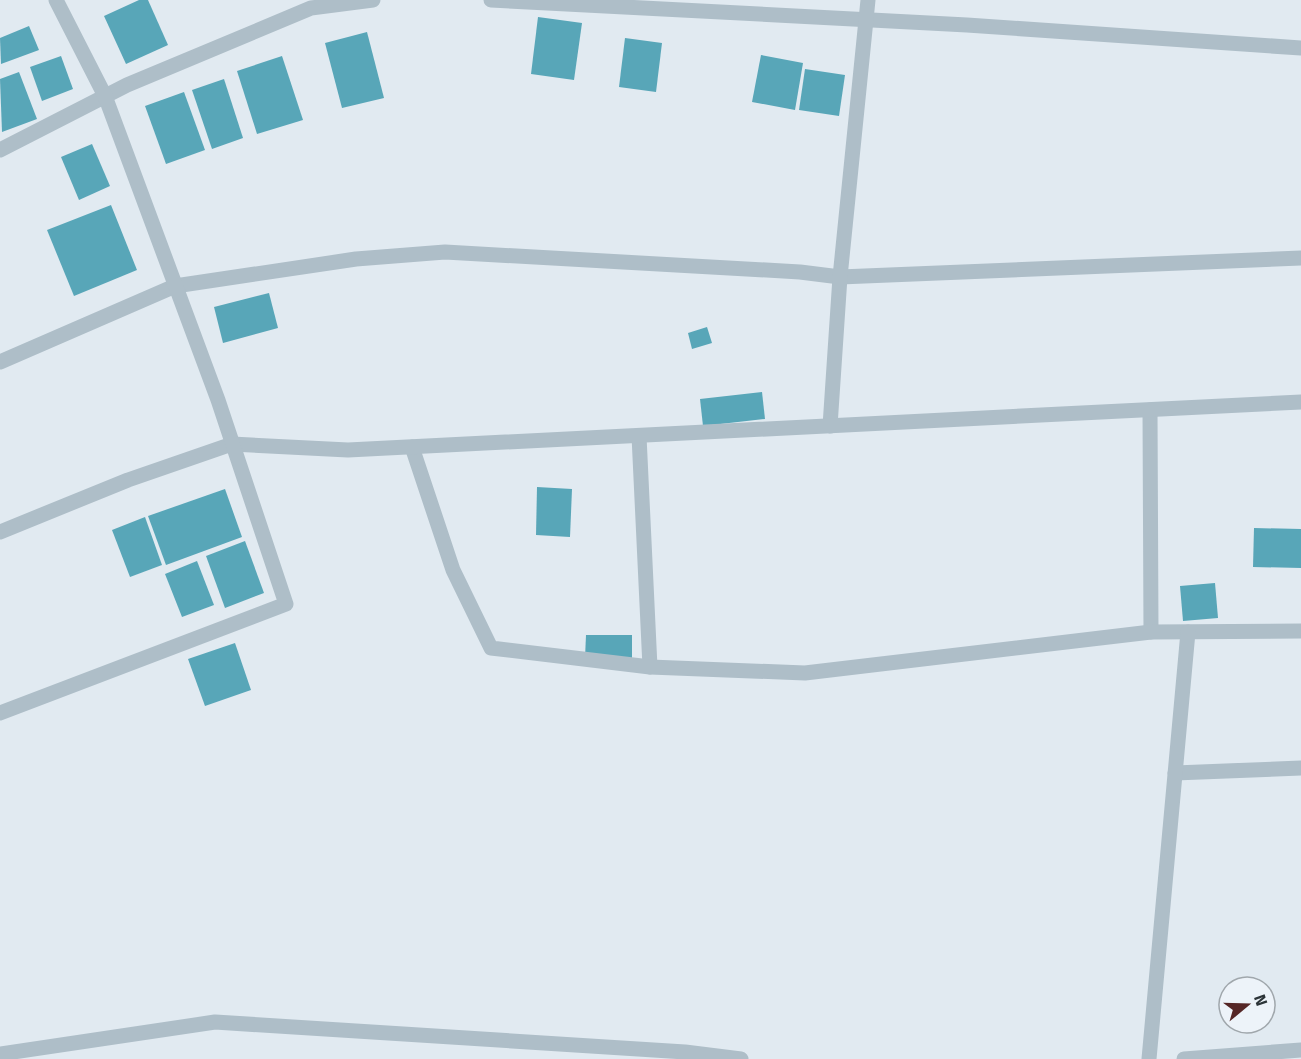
<svg xmlns="http://www.w3.org/2000/svg" width="1301" height="1059" font-family="'Fira Sans',sans-serif">
<style>
.building{fill:#58a6b8}
.lines{fill:none;stroke-linecap:round;stroke-linejoin:round}
.minor{stroke:#aebec8;stroke-width:15}
</style>
<rect width="100%" height="100%" fill="#e1eaf1"/>
<!-- building -->
<g class="building">
<path d="M139,0H148L168,45L126,64L104,16Z"/>
<path d="M538,17L582,23L574,80L531,74Z"/>
<path d="M29,26L39,50L1,64L0,38Z"/>
<path d="M367,32L384,98L342,108L325,43Z"/>
<path d="M625,38L662,43L656,92L619,87Z"/>
<path d="M761,55L803,63L795,110L752,102Z"/>
<path d="M61,56L73,89L42,101L30,67Z"/>
<path d="M282,56L303,120L257,134L237,71Z"/>
<path d="M805,69L845,75L839,116L799,110Z"/>
<path d="M19,72L37,119L2,132L0,79Z"/>
<path d="M224,79L243,138L212,149L192,90Z"/>
<path d="M184,92L205,150L166,164L145,106Z"/>
<path d="M92,144L110,186L79,200L61,157Z"/>
<path d="M111,205L137,270L74,296L47,230Z"/>
<path d="M269,293L278,328L223,343L214,307Z"/>
<path d="M707,327L712,343L692,349L688,333Z"/>
<path d="M762,392L765,419L703,426L700,399Z"/>
<path d="M537,487L572,489L570,537L536,535Z"/>
<path d="M225,489L242,537L166,565L148,516Z"/>
<path d="M145,517L162,565L130,577L112,530Z"/>
<path d="M1254,528L1301,529V568L1253,567Z"/>
<path d="M245,541L264,593L225,608L206,556Z"/>
<path d="M197,561L214,605L182,617L165,574Z"/>
<path d="M1215,583L1218,618L1183,621L1180,586Z"/>
<path d="M586,635H632V658H585Z"/>
<path d="M235,643L251,690L205,706L188,659Z"/>
</g>
<g class="lines">
<!-- minor -->
<g class="minor">
<path d="M491,0L967,25L1301,48"/>
<path d="M0,150L127,85L311,8L373,0"/>
<path d="M0,362L175,286L356,259L445,252L800,272L840,277L1301,258"/>
<path d="M1150,410L1151,632"/>
<path d="M830,426L840,277L868,0"/>
<path d="M639,436L650,667"/>
<path d="M412,447L453,570L491,648L650,667L805,673L1151,632L1301,631"/>
<path d="M0,532L128,480L232,444L348,450L1301,402"/>
<path d="M0,713L286,604L218,400L105,96L56,0"/>
<path d="M1175,773L1301,768"/>
<path d="M0,1054L215,1022L685,1052L741,1059"/>
<path d="M1149,1059L1188,632"/>
<path d="M1184,1059L1301,1050"/>
</g>
</g>
<!-- north arrow -->
<g transform="translate(1247 1005) rotate(71)"><circle r="28" fill="#edf3f9" stroke="#a0a7ac" stroke-width="1.5"/>
<path d="M0-4.5L10 22L0 15L-10 22Z" fill="#552626"/>
<text y="-9" font-size="16" font-weight="bold" text-anchor="middle" fill="#2c3438">N</text>
</g>
</svg>
